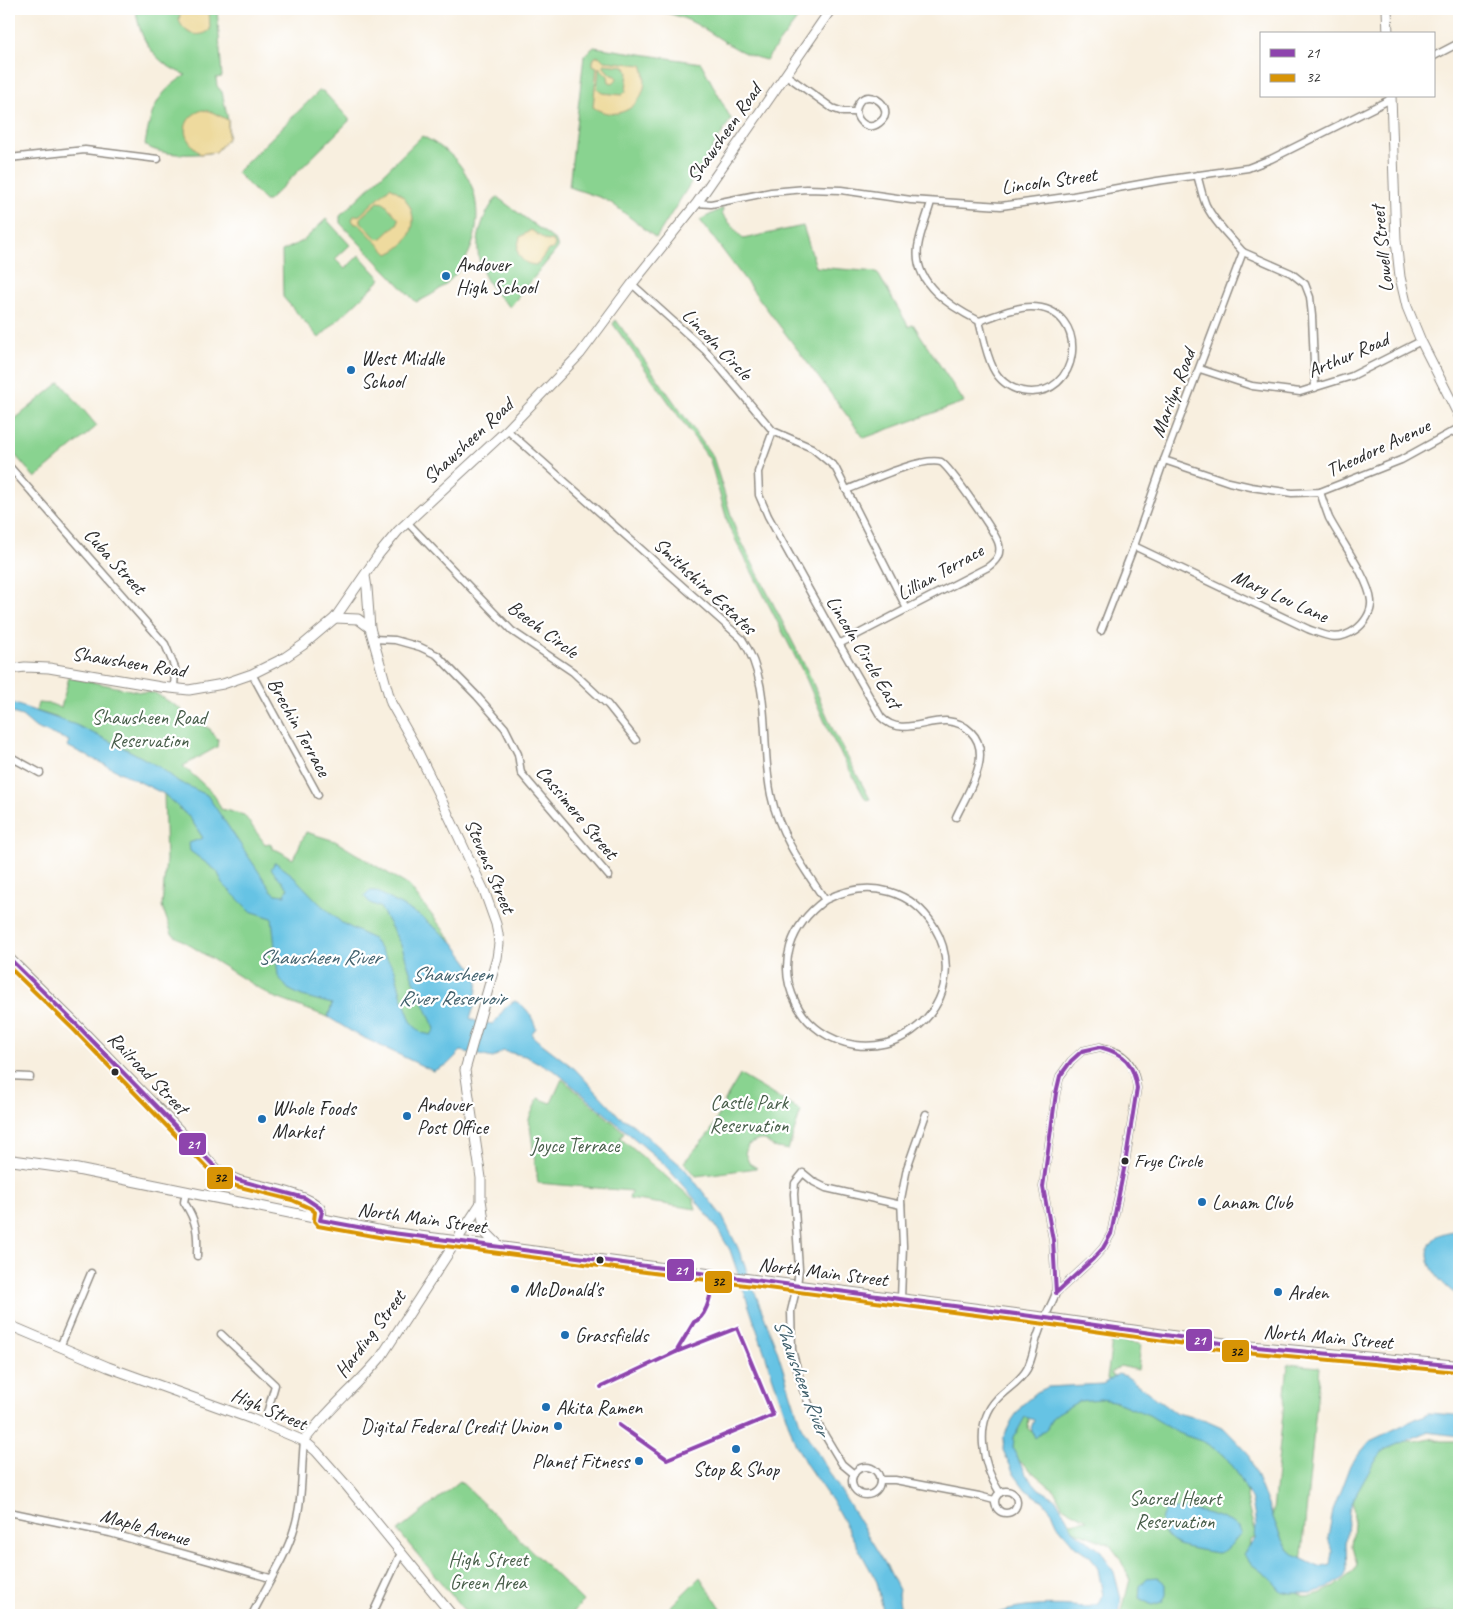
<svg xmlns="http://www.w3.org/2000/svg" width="1468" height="1624" font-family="Caveat,sans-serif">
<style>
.green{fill:#89d390;stroke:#5a7f5e}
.sand{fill:#eeda9e;stroke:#8c8264;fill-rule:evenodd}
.water{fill:#66c3e4;stroke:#487788}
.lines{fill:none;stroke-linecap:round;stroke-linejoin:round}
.minor-casing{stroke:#928d85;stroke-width:9}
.secondary-casing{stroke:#928d85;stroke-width:11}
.primary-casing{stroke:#928d85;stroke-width:12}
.minor{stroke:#fff;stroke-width:6}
.secondary{stroke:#fff;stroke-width:9}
.primary{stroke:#fff;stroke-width:10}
.bus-1-casing{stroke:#fff;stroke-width:8}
.bus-2-casing{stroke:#fff;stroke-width:8}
.bus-1{stroke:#8e44ad;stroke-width:4}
.bus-2{stroke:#d89406;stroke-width:4}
.poi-dot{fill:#1f6fb2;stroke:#fff;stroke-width:2}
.bus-dot{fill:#2b2b2b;stroke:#fff;stroke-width:2}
.labels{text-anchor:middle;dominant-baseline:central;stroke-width:4.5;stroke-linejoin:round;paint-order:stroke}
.bus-label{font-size:19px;fill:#2b2b2b;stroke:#fff;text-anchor:start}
.street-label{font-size:20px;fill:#2b2b2b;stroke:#fff}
.poi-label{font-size:20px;fill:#2b2b2b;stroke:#fff;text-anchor:start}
.park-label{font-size:20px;fill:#475d49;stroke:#fff}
.water-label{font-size:21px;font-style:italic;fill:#40606c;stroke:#fff}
.line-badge{stroke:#fff;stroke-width:2}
.badge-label{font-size:14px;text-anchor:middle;font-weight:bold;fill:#fff}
.pale-badge-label{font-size:14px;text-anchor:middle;font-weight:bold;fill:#111}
</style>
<rect width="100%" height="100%" fill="#fff"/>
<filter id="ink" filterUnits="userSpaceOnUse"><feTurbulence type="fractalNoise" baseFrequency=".02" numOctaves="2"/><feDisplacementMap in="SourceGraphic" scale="10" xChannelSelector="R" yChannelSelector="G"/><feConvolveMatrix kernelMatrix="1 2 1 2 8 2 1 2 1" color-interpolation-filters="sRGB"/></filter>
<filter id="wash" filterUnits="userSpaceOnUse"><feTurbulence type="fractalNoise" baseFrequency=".0096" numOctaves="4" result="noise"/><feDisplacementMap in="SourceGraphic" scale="20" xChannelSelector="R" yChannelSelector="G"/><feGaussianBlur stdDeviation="1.12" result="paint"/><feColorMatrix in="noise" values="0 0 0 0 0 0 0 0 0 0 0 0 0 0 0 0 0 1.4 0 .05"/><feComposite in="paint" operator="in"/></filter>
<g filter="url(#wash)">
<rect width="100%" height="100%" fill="#f8efdf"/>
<!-- green -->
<g class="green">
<path d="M136,9H217L222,77L216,78L217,86L222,92L228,120V138L216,152C196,155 162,157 145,145C151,111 155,94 186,75C156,64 139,41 136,9Z"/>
<path d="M645,9H805L766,60C737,54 719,36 694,23C679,15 661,11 645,9Z"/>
<path d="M594,47L701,63L731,119L656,238L613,204L602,198L569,187L584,56Z"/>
<path d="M319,91H323L349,119V121L268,201H265L237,173L238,171Z"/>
<path d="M422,136C434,142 445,149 454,158C498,206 475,280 416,302L340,223V216Z"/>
<path d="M497,197L556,241L558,248L510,307C473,276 467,236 497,197Z"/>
<path d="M723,208L722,214L743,239L803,226L816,267L877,272L909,327L913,324L964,402L864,438L700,220Z"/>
<path d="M326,219L350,245L335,259L345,269L359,255L381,279L319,338L283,297L282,251L303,241Z"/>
<path d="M616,320L713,457L736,531L808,672L834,732L870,799L866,800L830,734L805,676L729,527L710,460L613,324Z"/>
<path d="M60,382L97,426L35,478L9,448V424Z"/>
<path d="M69,677L140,692L155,693L181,709L185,717L210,729L212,733L218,739L217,747L183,766L214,794L221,809L244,815L265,844L270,843L273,849C280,850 286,856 293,859L306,832L335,841L409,886L453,942L438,934V1050L406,1018L395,970L293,909L264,886L221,825L58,718L36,711L38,703L51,704L61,708Z"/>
<path d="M164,794L190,818L204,839L293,926L337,989L328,1017L271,996L172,934L162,906L166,860Z"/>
<path d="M740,1075L801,1111L788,1150L773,1147L765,1140H759L748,1145L745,1153L749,1163L757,1168L696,1176L684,1162L711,1131L728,1095Z"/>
<path d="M562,1079L624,1132L620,1138L693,1199L696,1209L629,1199L631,1191L538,1183L529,1119L538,1098L551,1103Z"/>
<path d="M1112,1340L1141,1344L1138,1370L1120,1366L1111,1373L1114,1380L1113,1381L1107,1379Z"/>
<path d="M1288,1364L1320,1367L1301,1565L1286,1546L1272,1520Z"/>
<path d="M1064,1394L1114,1400L1116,1403L1120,1401L1128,1403L1224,1450L1247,1487L1246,1498L1251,1518L1256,1532L1255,1538L1250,1540L1248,1561L1299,1594L1307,1597L1321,1593L1334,1587L1354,1571L1357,1565L1352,1546L1354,1524L1353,1498L1378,1453L1401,1441H1416L1430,1438L1442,1441H1459V1615L1431,1613L1406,1615H1121L1130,1579L1119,1557L1109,1544L1070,1529L1067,1521L1071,1523L1087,1520L1062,1506L1055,1491L1017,1459L1005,1437L1021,1412L1029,1417L1028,1429L1034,1433Z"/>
<path d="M460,1481L583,1601L571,1615H468L398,1531Z"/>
<path d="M700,1577L725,1615H662Z"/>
</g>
<!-- sand -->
<g class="sand">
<path d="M181,9H211L209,10L210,30C199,39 184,34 179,20Z"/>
<path d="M599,56L604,61L642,65C655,97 622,127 593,107L597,67L593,65V61L595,57ZM604,64L625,66L628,72L626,91L622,95L602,93L597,89L599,67L608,76L609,82L613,83L617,79L616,76L610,74L603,66Z"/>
<path d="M203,110L212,112L228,120V138L216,152L200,154C196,149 190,144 187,138C181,125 191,113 203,110Z"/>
<path d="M390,187C421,203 421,240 388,254L359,224H355L352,220L354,216L360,215ZM378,202L384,203L398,218V223L382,238L377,239L361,222V217Z"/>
<path d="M531,230L547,241L552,240L555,244L553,249L548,250L537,265C526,265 520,260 517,250L520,237Z"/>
</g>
<!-- water -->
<g class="water">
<path d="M9,702L76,725L132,752L161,768L179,782L207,795L271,890L276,894L285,895L288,888L271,869L275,862L291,874L319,903L342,923L373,939L395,970L401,994L412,1024L422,1033L431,1035L435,1029L411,974L402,947L380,907L370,903L364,896L369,891H376L420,916L453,942L470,965L478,981L475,1005L470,1018L477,1022L493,1024C502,1015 502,1007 515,1001C527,1007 532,1016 536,1028L532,1033V1036L575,1069L620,1117L632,1124L684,1168L722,1216L738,1248L777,1350L801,1426L888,1568L899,1590L898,1595L902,1615H884L877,1582L835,1506L806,1464L795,1443L730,1250L715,1225L694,1198L662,1162L555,1071L525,1056L503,1051L493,1058L461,1051L448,1064L433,1071L354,1033L328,1017L332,1004L302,996L288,989L278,976L272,918L250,911L223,884L217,871L190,851L189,843L203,838L190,818L164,794L67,746L69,741L65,739L36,728L22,716L9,712Z"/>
<path d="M1459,1230V1296C1443,1287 1416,1258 1434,1239C1440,1232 1451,1232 1459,1230Z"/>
<path d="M1118,1374L1126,1376L1176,1413L1206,1420L1224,1428L1247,1452L1280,1535L1289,1550L1296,1556L1319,1567L1330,1564L1332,1552L1328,1537L1333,1510L1350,1465L1370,1441L1428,1413L1455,1415L1459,1417V1436L1427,1432L1384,1450L1375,1461L1354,1498L1349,1511L1346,1544L1347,1571L1344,1577L1328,1588L1311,1593H1290L1281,1591L1270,1578L1250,1563L1243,1554L1255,1539L1256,1525L1252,1501L1237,1472L1224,1455L1204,1442L1178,1433L1149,1415L1114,1401L1100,1399L1079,1401L1058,1413L1052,1418L1047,1428L1035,1438L1031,1428L1034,1420L1025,1417L1014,1437L1013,1449L1025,1473L1039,1489L1056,1499L1073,1530L1101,1551L1114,1572L1121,1599L1119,1615H993C1013,1606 1049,1604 1072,1606C1084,1607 1087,1608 1099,1604L1103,1595L1098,1569L1091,1557L1075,1546L1059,1527L1052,1512L1043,1501L1026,1490L1014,1474L1003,1450L1004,1436L1012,1420L1023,1404L1037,1392L1048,1387L1103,1384Z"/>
<path d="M1167,1509C1190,1508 1220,1514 1239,1527L1241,1533C1234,1540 1228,1552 1218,1553C1215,1553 1182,1547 1179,1545C1165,1539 1154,1521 1167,1509Z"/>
<path d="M1157,1577L1166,1584V1595L1162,1602L1152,1605L1139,1598L1140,1586L1147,1578Z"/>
</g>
</g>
<g filter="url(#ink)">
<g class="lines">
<!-- minor casing -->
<g class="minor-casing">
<g id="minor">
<path d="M1434,56L1459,43"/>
<path d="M786,75L832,108L843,112H856C858,123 869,131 879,123C901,107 859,80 856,112"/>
<path d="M9,158L85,150L158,159"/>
<path d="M931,202C927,217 920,232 918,247C913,284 951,307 979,321C995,316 1014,307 1031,307C1092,307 1082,402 1022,391C1010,388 999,380 993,368C986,354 983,336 979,321"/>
<path d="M697,203L711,204L771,192L806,189L841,190L911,200L1001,206L1073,196L1157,181L1248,168L1271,159L1391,99"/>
<path d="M1243,252L1291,273L1305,284L1310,297L1312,316L1315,388"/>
<path d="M632,284L706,351L773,431L812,448L835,467L907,609"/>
<path d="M1200,369L1252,386L1300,392L1352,376L1421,341"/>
<path d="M507,430L742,639C773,685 760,744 771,795C779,834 803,867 825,900C921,851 990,975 912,1031C896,1043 875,1048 855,1045C830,1041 807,1026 796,1003C776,964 791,925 825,900"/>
<path d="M773,431L758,472L759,495L768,516L829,626L881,717C906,744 943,703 971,732C994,755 967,793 956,817"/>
<path d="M1164,460L1229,482L1251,487L1292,493L1320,492L1401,460L1459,428"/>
<path d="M9,466L165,644L175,668L174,689"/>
<path d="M407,522L512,631L573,672L608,705L636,740"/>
<path d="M1134,546L1308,629C1327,636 1337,642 1355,630C1364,624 1372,612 1371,601C1369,579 1340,539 1329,518C1326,510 1323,501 1320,492"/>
<path d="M1101,631L1134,546L1164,460L1243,252C1230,237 1215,223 1206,205C1202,196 1200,184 1197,175"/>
<path d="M373,639L395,640L420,647L437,655L477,696L505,728L518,754L521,773L609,876"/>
<path d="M839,644L988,567C996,561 1001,555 999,545C997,534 950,468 941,462C919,457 870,481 846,490"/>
<path d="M252,674L318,795"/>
<path d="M9,756L40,773"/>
<path d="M1100,1047C1126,1053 1134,1062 1137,1088L1125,1164L1111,1234L1103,1248L1093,1259L1056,1293L1053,1240L1043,1187L1056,1093L1060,1076L1071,1061L1082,1051Z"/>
<path d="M9,1076L30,1077"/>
<path d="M186,1192L184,1202C197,1222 198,1233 197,1256"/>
<path d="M901,1299L903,1246L901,1199L907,1168L926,1114"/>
<path d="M221,1334L275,1385L264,1424"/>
<path d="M60,1347L91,1273"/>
<circle cx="866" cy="1481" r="14"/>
<path d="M854,1474L842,1464L818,1424L803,1390L792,1350L791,1311L797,1286L799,1269L794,1194L795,1183L803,1173L814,1182L826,1188L901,1205"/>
<path d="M880,1480H895L979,1496L994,1500"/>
<circle cx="1006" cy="1502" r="11"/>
<path d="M1000,1493C983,1467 973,1424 997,1399C1006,1389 1020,1382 1027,1369C1033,1358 1034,1344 1039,1332C1043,1319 1051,1306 1056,1293"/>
<path d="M9,1512L110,1533L270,1578"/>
<path d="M252,1615C265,1588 286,1557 294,1529C303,1501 301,1470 304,1441"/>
<path d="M372,1615L401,1553"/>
</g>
</g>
<!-- secondary casing -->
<g class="secondary-casing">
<g id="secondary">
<path d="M1387,9L1388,34"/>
<path d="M1391,96L1396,240L1400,277L1407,307L1421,341L1459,416"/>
<path d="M335,618L358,619L370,628"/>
<path d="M9,669L25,667L49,668L161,687L189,690L223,684L252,674L284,658L303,645L335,618L379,554L398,531L507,430L580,354L632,284L697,203L831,9"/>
<path d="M9,958L78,1026L217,1169C224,1173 230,1177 238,1180C257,1186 308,1193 320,1208C323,1212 321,1216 320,1220"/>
<path d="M9,1325L108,1367L252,1419L304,1441L316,1451L346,1485L452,1615"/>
<path d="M304,1441C326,1411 357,1386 381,1357L481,1203V1178L465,1070L497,958L499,944L498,934L496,924L485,893L439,795L413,742L391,703L370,628L367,588L365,576"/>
</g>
</g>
<!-- primary casing -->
<g class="primary-casing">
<g id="primary">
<path d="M9,1160L75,1169L385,1232L1046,1318L1235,1345L1459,1366"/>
<path d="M481,1203L485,1232L499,1246"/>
</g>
</g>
<!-- minor -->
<use href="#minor" class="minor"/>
<!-- secondary -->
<use href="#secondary" class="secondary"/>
<!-- primary -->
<use href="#primary" class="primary"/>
<!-- bus-1 casing -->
<g class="bus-1-casing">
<g id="bus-1">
<path d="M9,958L78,1026L217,1169L238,1180L305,1198L320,1208L322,1212L320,1220L385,1232L1046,1318L1235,1345L1459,1366"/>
<path d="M1100,1047C1125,1054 1133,1062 1137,1088L1125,1164L1111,1234L1103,1248L1093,1259L1056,1293L1053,1240L1043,1187L1056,1093L1060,1076L1071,1061L1082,1051Z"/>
<path d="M601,1387L676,1352L694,1322C709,1316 711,1289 715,1275"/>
<path d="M619,1425L667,1459L773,1415L737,1328L676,1352"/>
</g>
</g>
<!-- bus-2 casing -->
<g class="bus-2-casing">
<path id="bus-2" d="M9,967L74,1030L213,1174L236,1186L292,1200L310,1208L315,1212L314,1221L318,1226L384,1238L1045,1324L1234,1351L1458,1372"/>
</g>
<!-- bus-1 -->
<use href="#bus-1" class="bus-1"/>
<!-- bus-2 -->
<use href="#bus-2" class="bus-2"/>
</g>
</g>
<!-- markers -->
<g class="poi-dot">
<circle cx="446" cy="276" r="5"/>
<circle cx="351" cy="370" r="5"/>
<circle cx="407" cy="1116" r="5"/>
<circle cx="262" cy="1119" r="5"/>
<circle cx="1202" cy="1202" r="5"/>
<circle cx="515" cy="1289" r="5"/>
<circle cx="1278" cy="1292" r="5"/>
<circle cx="565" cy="1335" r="5"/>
<circle cx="546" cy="1407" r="5"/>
<circle cx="558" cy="1426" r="5"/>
<circle cx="736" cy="1449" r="5"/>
<circle cx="639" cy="1461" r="5"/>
</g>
<g class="bus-dot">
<circle cx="115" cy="1072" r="4.5"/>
<circle cx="1125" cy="1161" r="4.5"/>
<circle cx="600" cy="1260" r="4.5"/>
</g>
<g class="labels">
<!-- bus labels -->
<g class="bus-label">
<text x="1134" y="1161">Frye Circle</text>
</g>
<!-- street labels -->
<g class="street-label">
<text transform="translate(724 133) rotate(-55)">Shawsheen Road</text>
<text transform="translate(1049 181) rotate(-8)">Lincoln Street</text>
<text transform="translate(1382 249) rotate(-96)">Lowell Street</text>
<text transform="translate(717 344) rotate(46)">Lincoln Circle</text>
<text transform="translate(1348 355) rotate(-23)">Arthur Road</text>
<text transform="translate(1173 393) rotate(-69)">Marilyn Road</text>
<text transform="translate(468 441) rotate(-43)">Shawsheen Road</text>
<text transform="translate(1378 448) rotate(-25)">Theodore Avenue</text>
<text transform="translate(115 561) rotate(48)">Cuba Street</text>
<text transform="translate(940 572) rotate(-29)">Lillian Terrace</text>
<text transform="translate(705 586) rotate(43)">Smithshire Estates</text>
<text transform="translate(1280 596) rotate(24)">Mary Lou Lane</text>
<text transform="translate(543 629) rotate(37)">Beech Circle</text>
<text transform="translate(864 652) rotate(59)">Lincoln Circle East</text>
<text transform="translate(129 662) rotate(9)">Shawsheen Road</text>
<text transform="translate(299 727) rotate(61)">Brechin Terrace</text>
<text transform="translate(577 812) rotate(50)">Cassimere Street</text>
<text transform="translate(490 866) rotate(67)">Stevens Street</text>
<text transform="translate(148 1073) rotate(46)">Railroad Street</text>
<text transform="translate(422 1218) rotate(8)">North Main Street</text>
<text transform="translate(823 1272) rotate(7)">North Main Street</text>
<text transform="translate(370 1334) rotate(-53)">Harding Street</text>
<text transform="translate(1328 1337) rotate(5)">North Main Street</text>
<text transform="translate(269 1409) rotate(23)">High Street</text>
<text transform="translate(145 1527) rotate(16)">Maple Avenue</text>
</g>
<!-- poi labels -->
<g class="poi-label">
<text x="456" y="264">Andover<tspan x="456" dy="23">High School</tspan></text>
<text x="361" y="358">West Middle<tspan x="361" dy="23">School</tspan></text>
<text x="417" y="1104">Andover<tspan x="417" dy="23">Post Office</tspan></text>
<text x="272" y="1108">Whole Foods<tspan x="272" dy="23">Market</tspan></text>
<text x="1212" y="1202">Lanam Club</text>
<text x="525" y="1289">McDonald's</text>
<text x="1288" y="1292">Arden</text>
<text x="575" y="1335">Grassfields</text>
<text x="556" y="1407">Akita Ramen</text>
<text x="548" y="1426" text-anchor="end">Digital Federal Credit Union</text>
<text x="629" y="1461" text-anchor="end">Planet Fitness</text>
<text x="736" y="1469" text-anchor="middle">Stop &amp; Shop</text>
</g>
<!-- park labels -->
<g class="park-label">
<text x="149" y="717">Shawsheen Road<tspan x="149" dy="23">Reservation</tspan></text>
<text x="749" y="1102">Castle Park<tspan x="749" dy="23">Reservation</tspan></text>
<text x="575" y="1145">Joyce Terrace</text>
<text x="1175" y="1498">Sacred Heart<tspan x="1175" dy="23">Reservation</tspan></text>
<text x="488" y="1559">High Street<tspan x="488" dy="23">Green Area</tspan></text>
</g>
<!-- water labels -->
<g class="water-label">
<text x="319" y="957">Shawsheen River</text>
<text x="452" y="974">Shawsheen<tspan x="452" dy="24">River Reservoir</tspan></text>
<text transform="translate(802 1377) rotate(69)">Shawsheen River</text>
</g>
</g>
<g class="line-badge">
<rect x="178" y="1132" width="29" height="24" rx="5" fill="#8e44ad"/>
<rect x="206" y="1166" width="28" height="24" rx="5" fill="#d89406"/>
<rect x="666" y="1258" width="29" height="24" rx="5" fill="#8e44ad"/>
<rect x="704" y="1270" width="29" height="24" rx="5" fill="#d89406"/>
<rect x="1185" y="1328" width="28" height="24" rx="5" fill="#8e44ad"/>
<rect x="1221" y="1339" width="29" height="24" rx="5" fill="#d89406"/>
</g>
<g class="badge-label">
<text x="193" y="1149">21</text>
<text x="681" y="1275">21</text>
<text x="1199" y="1345">21</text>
</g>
<g class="pale-badge-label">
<text x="220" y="1182">32</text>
<text x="718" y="1286">32</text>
<text x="1236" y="1356">32</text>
</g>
<!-- margin -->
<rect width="1468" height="1624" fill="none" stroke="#fff" stroke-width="30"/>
<!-- legend -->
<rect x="1260" y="32" width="175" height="65" fill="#ffffff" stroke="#aaaaaa"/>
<rect x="1270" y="49" width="25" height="8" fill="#8e44ad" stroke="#aaaaaa"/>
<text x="1306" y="58" font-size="15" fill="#2b2b2b">21</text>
<rect x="1270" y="74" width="25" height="8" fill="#d89406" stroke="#aaaaaa"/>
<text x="1306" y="82" font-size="15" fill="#2b2b2b">32</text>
</svg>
